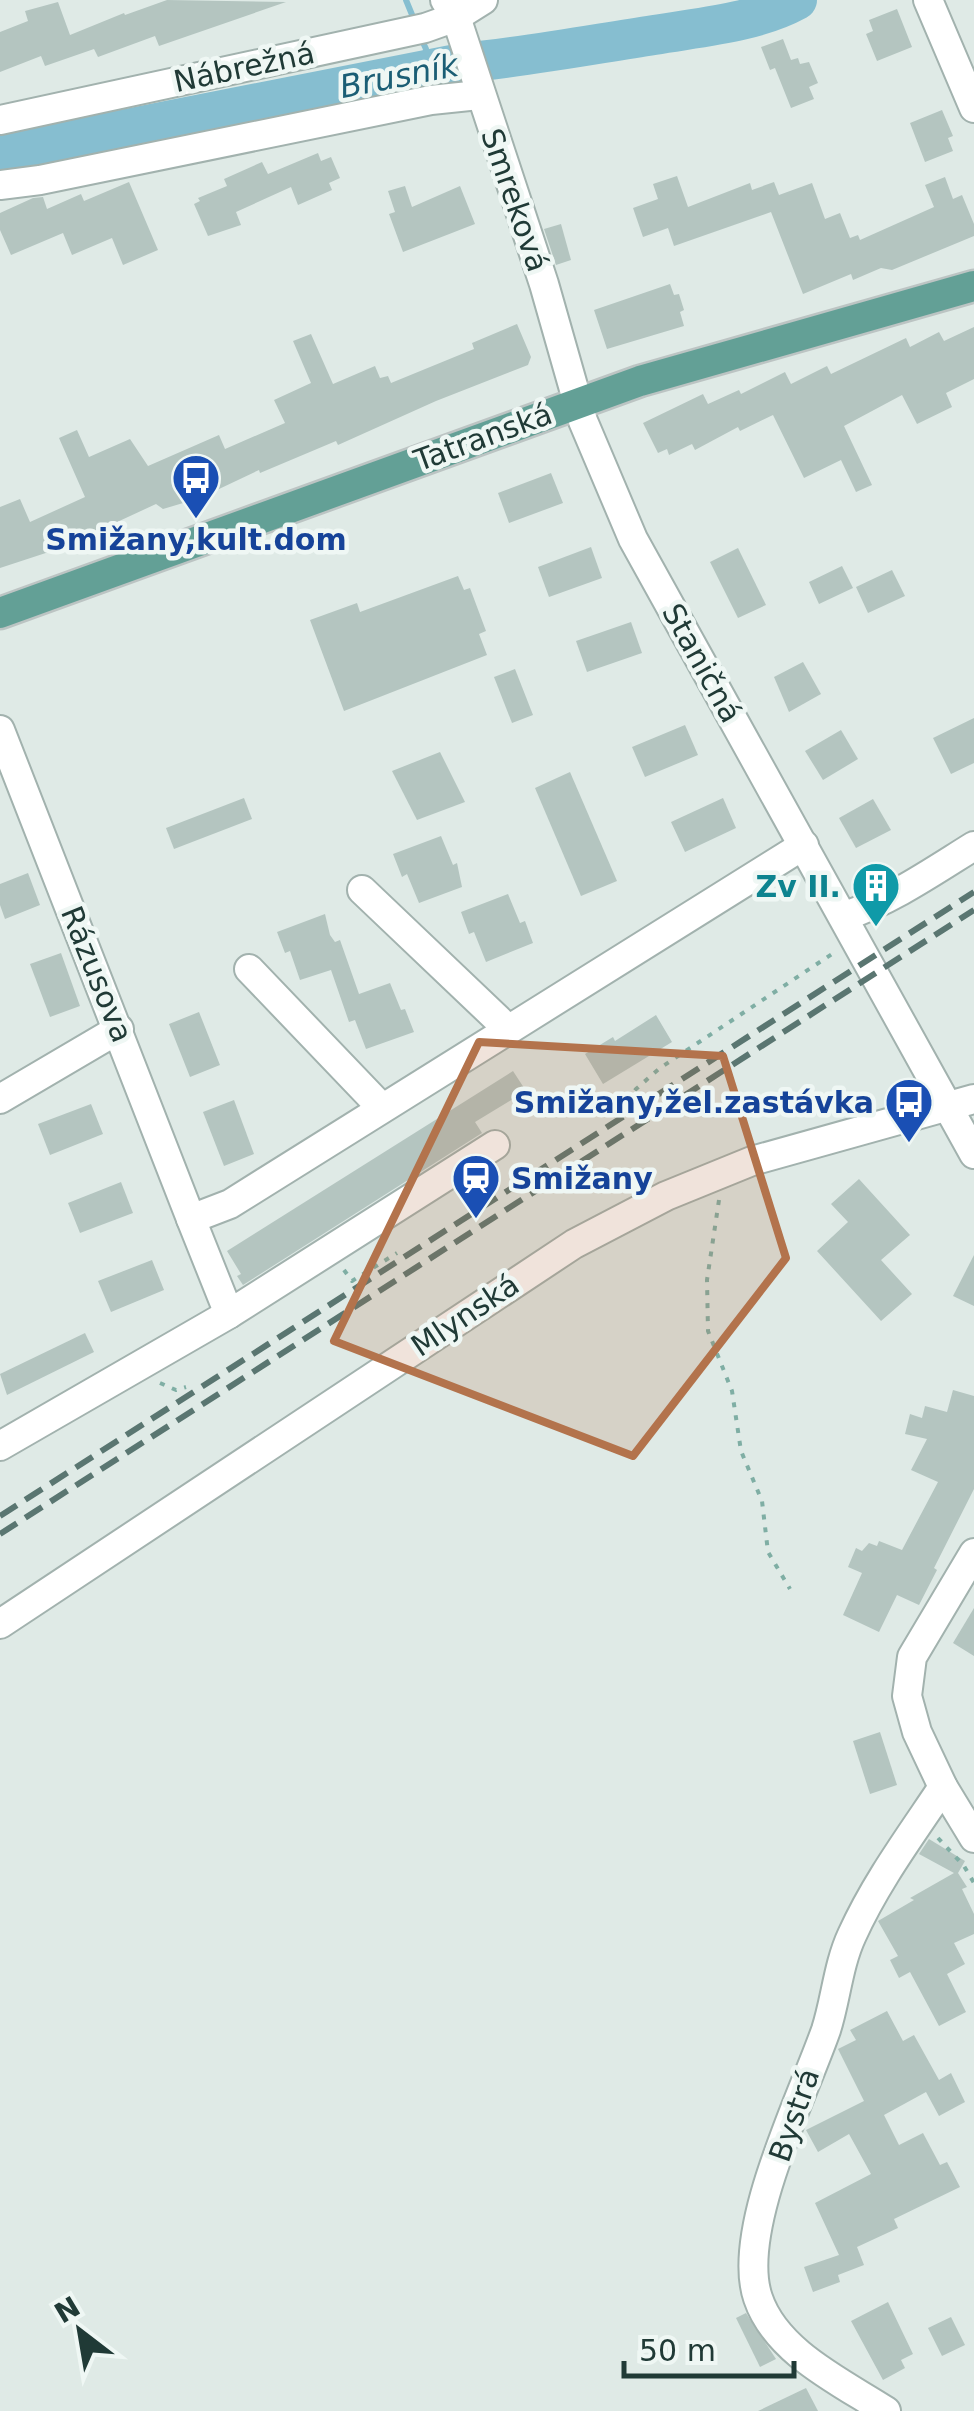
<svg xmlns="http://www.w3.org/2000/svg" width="974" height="2411" font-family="'DejaVu Sans',sans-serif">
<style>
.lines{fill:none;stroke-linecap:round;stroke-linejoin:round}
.stream{stroke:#86bed0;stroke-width:6}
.river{stroke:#86bed0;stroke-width:40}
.building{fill:#b4c5c0}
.minor-casing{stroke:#a2b2ae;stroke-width:32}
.major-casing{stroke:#bcc4c3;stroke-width:35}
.path{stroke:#7faea4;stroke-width:4;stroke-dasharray:5 8;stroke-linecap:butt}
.minor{stroke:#fff;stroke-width:28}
.major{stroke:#63a096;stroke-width:30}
.rail{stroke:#5a7671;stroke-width:6;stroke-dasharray:20 10;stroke-linecap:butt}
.marked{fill:#b3734c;fill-opacity:0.2;stroke:#b3734c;stroke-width:8;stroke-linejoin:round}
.labels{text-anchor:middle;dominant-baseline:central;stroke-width:9;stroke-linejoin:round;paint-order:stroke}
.street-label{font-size:30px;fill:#203a36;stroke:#eff7f4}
.transit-label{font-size:30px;font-weight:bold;fill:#164399;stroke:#eff7f4}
.culture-label{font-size:30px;font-weight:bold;fill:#0d838f;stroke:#eff7f4;text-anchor:end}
.water-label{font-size:32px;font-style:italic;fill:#1b5e75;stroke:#eff7f4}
</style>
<rect width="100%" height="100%" fill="#dfeae6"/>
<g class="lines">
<!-- stream -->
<g class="stream">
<path d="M406,0L415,22"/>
<path d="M421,38L426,49L423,71"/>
</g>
<!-- river -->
<path class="river" d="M0,154L461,63C526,57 589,45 654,35C700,27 755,23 797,0"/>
</g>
<!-- building -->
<g class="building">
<path d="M167,0L286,2L159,46L155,36L98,57L94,49L45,66L41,56L0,72V32L28,21L25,11L58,2L70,35L124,13L125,15Z"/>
<path d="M897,9L912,47L877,61L866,34L873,31L869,20Z"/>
<path d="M783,39L791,60L798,58L800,64L809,62L818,83L809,87L814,99L791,108L775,68L770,70L761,47Z"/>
<path d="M942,110L953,136L948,138L953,151L925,162L910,123Z"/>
<path d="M318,153L321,161L331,157L340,178L329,183L332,190L298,205L291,187L236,212L241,225L208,236L194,204L200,201L198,198L227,186L224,179L262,162L268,174Z"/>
<path d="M677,176L688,207L750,183L752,190L774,182L779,195L812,183L825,219L840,213L850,238L858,235L860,240L934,207L925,185L945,177L953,199L962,195L974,224V236L892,270L881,268L853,280L851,274L803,294L771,212L674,246L668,228L643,237L633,208L658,199L653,184Z"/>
<path d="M129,182L158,250L123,265L112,238L72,255L63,233L11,255L0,230V213L33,198L43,197L47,209L81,194L84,201Z"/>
<path d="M405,186L412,207L460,186L475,224L403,252L389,214L395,212L388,191Z"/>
<path d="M561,224L571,260L556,265L544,229Z"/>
<path d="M670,284L674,295L679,294L684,310L680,312L684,326L607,349L594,310Z"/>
<path d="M517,324L531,357L528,365L436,401L338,445L336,441L260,473L259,470L200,498L163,509L156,504L61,548L0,568V507L20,499L30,522L85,497L59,438L77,430L89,457L130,439L148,466L219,435L225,449L285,423L274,400L311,383L293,341L311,334L333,384L375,366L380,378L388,376L391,383L474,349L472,343Z"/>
<path d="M974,327V379L946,393L952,407L917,424L902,395L844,426L872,485L856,492L841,460L804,478L773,415L740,431L738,427L695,450L692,444L669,455L667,449L658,453L643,423L703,394L708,404L739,390L741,394L785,372L791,384L827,366L831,374L906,338L910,347L939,332L944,341Z"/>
<path d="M551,473L563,503L509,523L498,493Z"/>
<path d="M591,547L602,578L549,597L538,567Z"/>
<path d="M738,548L766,605L738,618L710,562Z"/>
<path d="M842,566L853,588L819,604L809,582Z"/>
<path d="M892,570L905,596L868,613L856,587Z"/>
<path d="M458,576L464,590L470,588L486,631L479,634L487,655L344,711L310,620L357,603L360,612Z"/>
<path d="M631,622L642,653L587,672L576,641Z"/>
<path d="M803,662L821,694L789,712L774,677Z"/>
<path d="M515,669L533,715L512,723L494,677Z"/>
<path d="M974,718V763L951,774L933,738Z"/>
<path d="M685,725L698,755L645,777L632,747Z"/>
<path d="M841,730L858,759L823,780L805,751Z"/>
<path d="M440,752L465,802L417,820L392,771Z"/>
<path d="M570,772L617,881L581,896L535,788Z"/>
<path d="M244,798L252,819L174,849L166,828Z"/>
<path d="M723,798L736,828L685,852L671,822Z"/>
<path d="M873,799L891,830L856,848L839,818Z"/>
<path d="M441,836L453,865L457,863L462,887L419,903L407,874L402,877L393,854Z"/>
<path d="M28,873L40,905L5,919L0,905V884Z"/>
<path d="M508,894L520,923L525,921L533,943L486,962L474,932L469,934L461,912Z"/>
<path d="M325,914L330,935L335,942L340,940L359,994L390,983L401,1010L405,1009L414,1032L366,1049L355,1020L349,1022L331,970L300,980L290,951L285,953L277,932Z"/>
<path d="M61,953L80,1006L50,1017L30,964Z"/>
<path d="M199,1012L220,1065L190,1077L169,1024Z"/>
<path d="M656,1015L672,1042L603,1084L585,1054L613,1037L615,1041Z"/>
<path d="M513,1071L526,1091L475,1122L482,1133L243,1285L237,1276L241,1274L227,1251Z"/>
<path d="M234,1100L254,1154L224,1166L203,1112Z"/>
<path d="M91,1104L103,1134L50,1155L38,1124Z"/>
<path d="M859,1179L910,1235L881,1260L912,1294L881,1321L817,1251L848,1222L831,1204Z"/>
<path d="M121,1182L133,1213L80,1233L68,1203Z"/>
<path d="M974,1255V1306L953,1296Z"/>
<path d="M152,1260L164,1290L111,1312L98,1281Z"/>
<path d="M85,1333L94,1352L7,1395L0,1374Z"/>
<path d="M953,1390L974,1396V1489L934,1568L937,1570L919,1605L897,1595L879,1632L843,1615L862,1573L848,1567L856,1548L862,1551L869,1543L877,1546L879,1541L902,1550L938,1482L911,1470L927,1439L905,1434L910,1414L922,1418L925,1406L947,1412Z"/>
<path d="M974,1608V1656L953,1643Z"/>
<path d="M880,1732L897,1785L870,1794L853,1741Z"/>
<path d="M929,1839L965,1861L958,1873L967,1887L962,1889L974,1914V1934L954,1943L965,1964L947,1974L966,2012L939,2026L910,1972L899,1978L890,1960L898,1956L878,1921L914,1900L910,1898L954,1873L919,1854Z"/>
<path d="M887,2011L903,2041L914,2035L939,2080L951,2073L965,2102L939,2116L926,2092L884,2115L899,2145L923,2133L940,2165L947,2162L960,2187L894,2219L898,2228L857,2247L864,2265L838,2275L840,2282L813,2292L804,2267L839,2255L815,2203L871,2174L849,2134L818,2152L806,2130L864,2101L838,2049L856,2040L850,2030Z"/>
<path d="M888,2302L913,2354L901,2360L905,2368L883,2380L851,2321Z"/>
<path d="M746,2313L776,2359L760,2367L736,2318Z"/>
<path d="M951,2317L965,2345L942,2356L928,2328Z"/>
<path d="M806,2388L818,2411H758Z"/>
</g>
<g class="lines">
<!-- minor casing -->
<g class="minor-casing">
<g id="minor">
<path d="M445,0L456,17L544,284L583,421L633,539L974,1154"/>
<path d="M928,0L974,108"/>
<path d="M0,120L425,28L456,17L483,0"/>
<path d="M0,185L40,180L431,100L479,95"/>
<path d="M0,730L191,1219"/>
<path d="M362,890L508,1029"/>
<path d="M845,916C892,900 932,872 974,846"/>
<path d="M249,969L382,1108"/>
<path d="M0,1099L119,1029"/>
<path d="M229,1314L191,1219L230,1204L804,845"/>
<path d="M0,1446L229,1314L495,1145"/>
<path d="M974,1553L912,1657L907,1696L917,1732L943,1787L974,1838"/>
<path d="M0,1624L574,1244L666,1196L752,1161L974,1099"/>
<path d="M886,2411C841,2382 776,2352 758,2298C735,2231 803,2096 826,2030C836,1999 838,1965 852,1935C876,1882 911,1835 943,1787"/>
</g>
</g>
<!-- major casing -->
<g class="major-casing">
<path id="major" d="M0,613L640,381L974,286"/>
</g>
<!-- path -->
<g class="path">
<path d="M619,1111L636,1089L660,1068L835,952"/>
<path d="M719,1200L707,1280L708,1331L732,1391L741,1451L762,1501L768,1552L790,1589"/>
<path d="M344,1270L352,1281L397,1253"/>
<path d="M160,1383L176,1390L186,1387"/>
<path d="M938,1838L964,1866L974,1883"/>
</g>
<!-- minor -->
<use href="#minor" class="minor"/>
<!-- major -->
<use href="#major" class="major"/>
<!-- rail -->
<g class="rail">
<path d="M0,1516L974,892"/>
<path d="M0,1534L974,910"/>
</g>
</g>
<!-- marked area -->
<path class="marked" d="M479,1042L723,1056L786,1258L633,1456L334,1341Z"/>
<!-- icons -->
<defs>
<g id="bus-pin" transform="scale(2.5)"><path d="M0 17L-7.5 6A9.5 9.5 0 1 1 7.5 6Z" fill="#1a4fb4" stroke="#eff7f4"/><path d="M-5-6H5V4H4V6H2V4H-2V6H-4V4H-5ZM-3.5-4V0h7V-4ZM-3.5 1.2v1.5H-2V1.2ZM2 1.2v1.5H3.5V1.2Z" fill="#fff"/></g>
<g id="building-pin" transform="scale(2.5)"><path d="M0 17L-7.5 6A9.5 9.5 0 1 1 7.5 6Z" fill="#0f9aa8" stroke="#eff7f4"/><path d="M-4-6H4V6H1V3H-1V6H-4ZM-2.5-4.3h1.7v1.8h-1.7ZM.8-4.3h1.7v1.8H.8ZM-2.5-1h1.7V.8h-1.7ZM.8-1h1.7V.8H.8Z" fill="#fff"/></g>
<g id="station-pin" transform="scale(2.5)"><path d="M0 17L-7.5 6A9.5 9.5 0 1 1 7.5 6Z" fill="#1a4fb4" stroke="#eff7f4"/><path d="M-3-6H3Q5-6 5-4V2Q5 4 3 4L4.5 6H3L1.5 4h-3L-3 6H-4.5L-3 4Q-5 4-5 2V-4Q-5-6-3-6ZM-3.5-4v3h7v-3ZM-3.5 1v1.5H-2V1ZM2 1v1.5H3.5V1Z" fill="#fff"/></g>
</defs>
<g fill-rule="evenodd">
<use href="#bus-pin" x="196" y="478"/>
<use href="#building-pin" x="876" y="886"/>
<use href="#bus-pin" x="909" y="1102"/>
<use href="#station-pin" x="476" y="1178"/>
</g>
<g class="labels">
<!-- street labels -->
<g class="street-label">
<text transform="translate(244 67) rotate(-12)">Nábrežná</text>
<text transform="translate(515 200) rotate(71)">Smreková</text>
<text transform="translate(483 437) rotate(-20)">Tatranská</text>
<text transform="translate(702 663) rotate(61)">Staničná</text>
<text transform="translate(97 974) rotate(68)">Rázusova</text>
<text transform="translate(465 1315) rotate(-34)">Mlynská</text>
<text transform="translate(794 2115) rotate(-71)">Bystrá</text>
</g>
<!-- transit labels -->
<g class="transit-label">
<text x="196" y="539">Smižany,kult.dom</text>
<text x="874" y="1102" text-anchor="end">Smižany,žel.zastávka</text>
<text x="511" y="1178" text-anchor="start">Smižany</text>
</g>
<!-- culture labels -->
<g class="culture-label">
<text x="841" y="886">Zv II.</text>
</g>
<!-- water labels -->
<g class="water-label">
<text transform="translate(399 76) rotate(-11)">Brusník</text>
</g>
</g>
<!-- north arrow -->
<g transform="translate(80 2331) rotate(329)" stroke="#eff7f4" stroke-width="8" paint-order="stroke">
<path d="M0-8L18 38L0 25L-18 38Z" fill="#203a36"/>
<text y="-15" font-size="28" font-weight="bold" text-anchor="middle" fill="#203a36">N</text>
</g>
<!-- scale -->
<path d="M624 2361v15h170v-15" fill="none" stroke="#203a36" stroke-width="5"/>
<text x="639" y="2361" font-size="30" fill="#203a36" stroke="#eff7f4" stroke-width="8" paint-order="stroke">50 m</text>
</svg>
